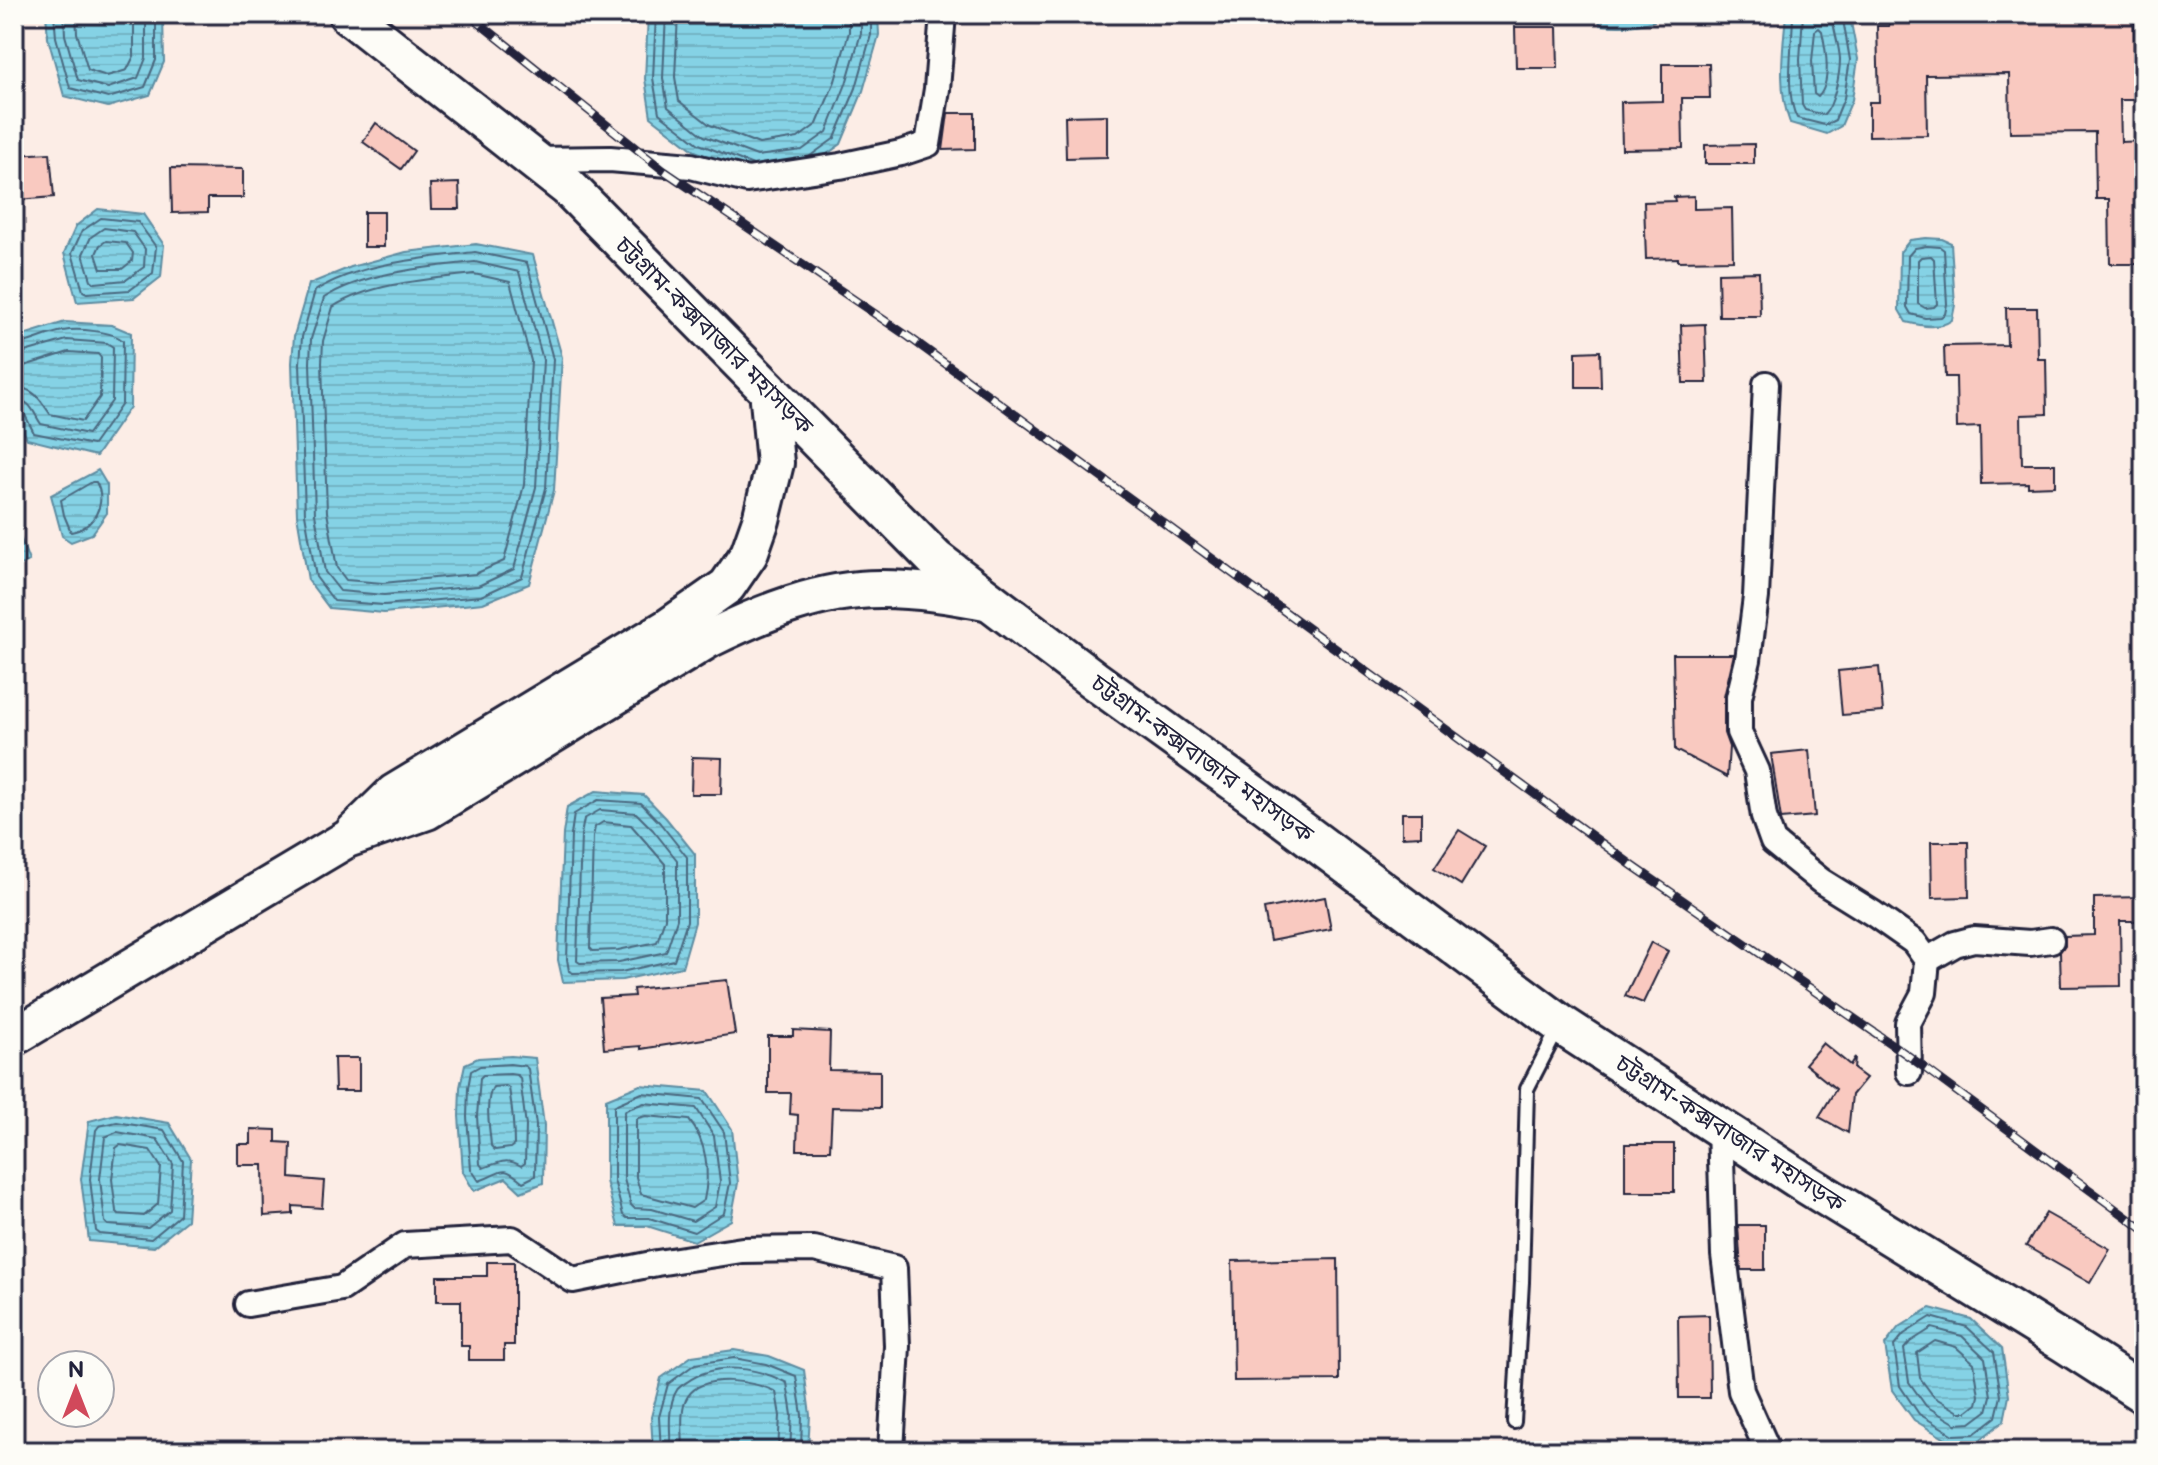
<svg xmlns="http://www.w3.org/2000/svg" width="2158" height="1465" font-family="'Balsamiq Sans','Noto Sans Bengali',sans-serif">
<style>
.water{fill:url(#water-rules);stroke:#5d8ca1;stroke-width:2}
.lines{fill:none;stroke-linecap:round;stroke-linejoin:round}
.shore{stroke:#4a687f;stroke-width:2}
.building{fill:#f9c9c0;stroke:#22223b;stroke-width:2}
.service-casing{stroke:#22223b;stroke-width:18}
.minor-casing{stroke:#22223b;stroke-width:30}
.primary-casing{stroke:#22223b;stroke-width:42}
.trunk-casing{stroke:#22223b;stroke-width:44}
.service{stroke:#fdfcf7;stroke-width:12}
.minor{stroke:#fdfcf7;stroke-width:24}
.primary{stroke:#fdfcf7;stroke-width:36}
.trunk{stroke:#fdfcf7;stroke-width:38}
.rail-casing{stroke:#22223b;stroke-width:9}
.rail{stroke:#fdfcf7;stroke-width:6;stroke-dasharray:18;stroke-linecap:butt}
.labels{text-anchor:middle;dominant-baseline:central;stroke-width:6;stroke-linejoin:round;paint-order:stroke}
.street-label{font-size:24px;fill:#22223b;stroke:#fdfcf7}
</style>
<defs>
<pattern id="water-rules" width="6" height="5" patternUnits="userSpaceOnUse" patternTransform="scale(2)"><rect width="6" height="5" fill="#85d2e5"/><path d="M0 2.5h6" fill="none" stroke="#73b4c5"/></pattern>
</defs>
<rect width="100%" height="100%" fill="#fcede6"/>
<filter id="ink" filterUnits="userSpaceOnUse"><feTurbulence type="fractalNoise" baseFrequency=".0125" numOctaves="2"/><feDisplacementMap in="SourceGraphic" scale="16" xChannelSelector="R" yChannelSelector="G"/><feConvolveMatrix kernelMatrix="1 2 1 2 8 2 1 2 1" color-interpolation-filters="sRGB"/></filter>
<g filter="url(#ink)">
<!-- water -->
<g class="water">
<path d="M46,14H163L164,62L150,95L108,107L64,96L48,38Z"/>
<path d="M648,14H878L879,35L863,91L841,144L809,167L756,175L695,151L651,117L645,79Z"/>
<path d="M1595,14H1658L1654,21C1636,27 1620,27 1601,25Z"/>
<path d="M1786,14H1848L1850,17L1858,59L1852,100L1841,126L1827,134L1790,123C1777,89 1783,49 1786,14Z"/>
<path d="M98,209L143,214L164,245L161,277L134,298L77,302L64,253L76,226Z"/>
<path d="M1926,238L1942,239L1951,243L1955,305L1952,320C1938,330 1922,326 1906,322L1899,310L1900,252L1910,240Z"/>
<path d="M476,244L533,255L562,357L554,490L529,584L483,603L384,613L329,608L308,580L297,515L292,363L294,336L309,284L351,267L406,252Z"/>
<path d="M65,322L112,325L131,333L130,407L96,456L27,439L14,410V338Z"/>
<path d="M98,470L107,485V513L92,534L71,542L62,536L51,495Z"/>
<path d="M14,494L19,534L29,561L14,568Z"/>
<path d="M596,791L644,795L666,818L695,854V922L682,967L622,980L563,982L558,960L563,834L567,807Z"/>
<path d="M511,1056L535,1058L544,1125L543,1183L521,1192L506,1178L474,1191L463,1172L459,1116L460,1087L465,1064L478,1058Z"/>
<path d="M640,1085L707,1091L732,1129L738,1183L731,1220L694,1241L647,1226H618L606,1181V1099Z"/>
<path d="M116,1114L169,1123L191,1159L187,1220L154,1247L89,1241L81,1179L89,1121Z"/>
<path d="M1930,1308L1971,1319L2002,1348L2009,1396L2004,1421L1977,1442L1952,1443L1914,1420L1892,1390L1885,1345L1898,1328Z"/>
<path d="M734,1350L769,1356L804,1370L810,1415L808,1451H653L651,1417L661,1378L692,1356Z"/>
</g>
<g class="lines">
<!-- shore -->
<g class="shore">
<path d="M54,14L56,37L70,88L108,98L145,87L156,60V14"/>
<path d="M64,14L65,35L78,80L108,88L138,78L146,58V14"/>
<path d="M76,14L77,33L88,70L107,76L127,70L134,56V14"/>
<path d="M656,14L653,78L659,113L699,144L753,165"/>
<path d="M666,14L663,78L668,107L704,136L757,156L802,150L827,132L846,84L861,33V14"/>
<path d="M678,14L675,77L679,101L710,125L759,144L798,138L817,124L835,81L849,32V14"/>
<path d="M1793,14C1793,42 1784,94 1797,118L1825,125L1835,120L1844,98L1850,60L1842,14"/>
<path d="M1803,14L1800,60L1802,105L1805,110L1824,115C1834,105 1840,74 1840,59C1839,44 1833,29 1832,14"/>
<path d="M1819,28L1822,31C1826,50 1832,83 1818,97L1814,94L1812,61L1815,31Z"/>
<path d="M810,156L835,138L856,88L871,35V14"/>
<path d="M101,218L138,222L156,247L153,273L130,290L87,293L83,291L72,253L82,231Z"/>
<path d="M104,228L133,232L145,249L144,267L126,280L95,283L91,280L83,254L91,237Z"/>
<path d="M106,241L126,243L133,253L132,261L122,269H101L96,254L100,245Z"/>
<path d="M1927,246L1940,247L1944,250L1947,304L1945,314L1941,317L1925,318L1911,314L1907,307L1908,256L1915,248Z"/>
<path d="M475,252L527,263L553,359L546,488L522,577L481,596L384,605L334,601L316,577L305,514L300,363L302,337L315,291C357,263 426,258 475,252Z"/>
<path d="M1931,256L1934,259L1937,304L1934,307L1925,308L1918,304V260L1921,257Z"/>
<path d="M475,262L519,272L543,360L536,487L514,569L478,586L384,595L340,591L325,572L315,514L310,363L311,339L324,298C363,272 429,267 475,262Z"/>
<path d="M474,274L510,282L531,361L524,485L504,561L475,574L383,583L346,580L337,568L327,512L322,363L323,341L333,307C370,283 431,279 474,274Z"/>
<path d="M14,345C31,343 46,334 63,331C77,328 114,331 123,341L122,404L93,445L34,433L24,413L14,409"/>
<path d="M14,355L67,340L107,343L113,347L112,401L88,434L41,424C33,412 31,400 14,399"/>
<path d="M14,367L24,366L69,352L98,354L101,358L100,397L83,421L50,414C40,399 34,388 14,387"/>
<path d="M92,482H96C108,504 93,528 71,532L64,515L61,500Z"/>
<path d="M598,800L641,803L660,823L687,857V921L674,960L621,972L573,973L569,971L567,959L571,835L574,814Z"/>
<path d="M600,810L636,813L653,830L677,860V919L666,952L619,962L580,963L577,961L581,835L584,819Z"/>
<path d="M603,822L631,825L665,864V918L657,942L618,950L593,951L590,948L593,837L595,827Z"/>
<path d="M510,1064L525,1066L528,1069L536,1125L535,1176L523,1182C500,1163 504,1173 479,1181L471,1169L467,1117L468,1088L471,1071L480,1066Z"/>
<path d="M510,1074L517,1075L520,1078L526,1126L525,1163L521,1166C506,1157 498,1163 483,1168L480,1164L477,1116L480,1078L483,1075Z"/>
<path d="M506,1086L509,1088C512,1107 514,1126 514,1145L510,1148L495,1150L491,1146C490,1129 484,1102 493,1087Z"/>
<path d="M642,1093L702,1099L724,1132L730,1183L724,1213L694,1232L649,1218H627L623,1215L614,1180V1106L617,1104Z"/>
<path d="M644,1103L696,1108L714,1136L720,1182L715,1207L693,1221L652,1209L634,1208L631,1205L624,1179V1114L626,1110Z"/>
<path d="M646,1116L689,1120C707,1142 710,1173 704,1200L692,1208L641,1194L636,1177V1121L638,1118Z"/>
<path d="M117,1122L164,1130L183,1161L180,1215L151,1239L100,1234L96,1231L90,1179L96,1130L99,1126Z"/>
<path d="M117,1132L157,1139L173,1164L170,1210L148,1228L108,1225L105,1222L100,1179L105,1137Z"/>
<path d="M120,1145L150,1150L161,1167L158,1204L144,1216L119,1214L116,1211L112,1179L116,1148Z"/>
<path d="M1931,1317L1967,1327L1994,1352L2001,1396L1996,1417L1974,1434L1954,1435L1919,1414L1900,1386L1894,1346L1904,1334Z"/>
<path d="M1932,1328L1962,1336L1985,1358L1991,1396L1987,1411L1971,1423L1956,1424L1926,1406L1909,1382L1904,1349L1910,1342Z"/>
<path d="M1935,1341L1956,1347L1974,1363L1979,1396L1977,1404L1967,1412H1959L1934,1397L1920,1378L1917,1353Z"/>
<path d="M661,1451L659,1417L668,1384L695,1364L734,1358L766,1364L796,1376L802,1415L801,1451"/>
<path d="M671,1451C670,1433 667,1405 677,1390C678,1388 685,1383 687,1382C716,1361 757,1367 787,1383L792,1415L790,1451"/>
<path d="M683,1451C683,1435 679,1409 688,1396C705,1372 755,1381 776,1392L780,1416L778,1451"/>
</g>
</g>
<!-- building -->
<g class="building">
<path d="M1889,14H1914V16L2134,14L2135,100H2120L2121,142L2144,141V264H2110L2109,199H2096L2095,132L2010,133L2009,74L1926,75L1927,135L1869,136V102H1879L1877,26H1889Z"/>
<path d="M1515,27H1557L1558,68H1516Z"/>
<path d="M1662,64H1709L1710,98H1682L1683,148L1622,149L1621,102L1662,101Z"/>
<path d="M948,113H975V149L943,150Z"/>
<path d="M1107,115V157L1066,158L1065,116Z"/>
<path d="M376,123L414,151L401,169L363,142Z"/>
<path d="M1754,144V164H1705V145Z"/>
<path d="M50,153L54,197L18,200L14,155Z"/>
<path d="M171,168L243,169V198H208V212L172,213Z"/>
<path d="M459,183L460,209H431L430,184Z"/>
<path d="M1694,196V209L1732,208L1733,260L1678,261V258L1646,259L1644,202L1675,201L1674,197Z"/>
<rect x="364" y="212" width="20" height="35"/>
<path d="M1759,272L1760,316H1719L1718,273Z"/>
<path d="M2006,308H2037L2038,359H2046L2047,414L2021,415L2022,464H2055V486L2028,487V483L1981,484L1980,427L1957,428L1956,377H1945L1944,346L2007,345Z"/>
<path d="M1705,324L1707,383H1683L1681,325Z"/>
<path d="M1600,351L1601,387H1576V352Z"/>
<path d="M1673,654H1734L1724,697V733L1729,747L1727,777L1675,750Z"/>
<path d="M1879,667L1883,712L1842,715L1838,671Z"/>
<path d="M1809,750L1815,816L1781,819L1771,754Z"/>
<path d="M692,757L722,758L721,794H691Z"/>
<path d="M1402,813H1421V836L1402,837Z"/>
<path d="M1459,830L1485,846L1461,885L1434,868Z"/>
<path d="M1931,842H1968L1969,897L1932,898Z"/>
<path d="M1325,897L1331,929L1270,941L1264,909Z"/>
<path d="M2144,897V921H2120L2121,986L2061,987L2060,952L2065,945V936L2094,935V898Z"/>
<path d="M1651,942L1668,951L1643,1003L1625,996Z"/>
<path d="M727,980L735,1034L641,1049V1046L604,1049L600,998L634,996L633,989Z"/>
<path d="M793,1030L830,1032L829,1070L880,1071V1108L832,1107L830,1150H797L798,1115L790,1114L791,1093H768V1036H793Z"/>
<path d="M1823,1043L1850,1065L1855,1057L1854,1069L1866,1078L1852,1095L1848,1133L1819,1117L1836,1089L1805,1064Z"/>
<path d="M334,1058H359V1091H335Z"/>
<path d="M251,1129L276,1130V1142L291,1143L290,1178L324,1181L322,1208L293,1206V1214L264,1216L263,1165H238V1144H251Z"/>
<rect x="1625" y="1144" width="49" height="48"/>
<path d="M2046,1213L2110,1249L2090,1283L2026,1246Z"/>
<path d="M1738,1225H1765V1270H1741Z"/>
<path d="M1338,1259L1339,1380L1234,1381L1232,1261Z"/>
<path d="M487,1262H514V1345H504V1360H469V1346H461V1301H437V1276H487Z"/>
<path d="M1709,1315L1710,1398H1679L1678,1316Z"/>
</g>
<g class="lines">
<!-- service casing -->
<g class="service-casing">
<path id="service" d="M1514,1422L1522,1282L1527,1089L1559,1027"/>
</g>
<!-- minor casing -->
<g class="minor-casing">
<g id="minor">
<path d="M533,160L610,159L691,166L747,180L840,166L901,153L928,144L937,89L943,14"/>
<path d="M1766,384L1756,597L1748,660L1739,697V732L1757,771L1764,817L1773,842L1821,881L1874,914L1914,942L1927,960L1924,993L1908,1023L1909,1072"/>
<path d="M1927,960L1955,944L1974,939L2030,943L2051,940"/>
<path d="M1720,1128L1724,1255L1741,1391L1768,1451"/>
<path d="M248,1304L342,1288L405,1245L512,1239L573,1280L657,1263L742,1250L814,1249L894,1268L897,1346L891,1451"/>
</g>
</g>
<!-- primary casing -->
<g class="primary-casing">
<g id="primary">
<path d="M354,832L394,793L667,628L727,586L749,554L761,520L775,463L768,389"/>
<path d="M14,1037L347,839L427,811L709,639C762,613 819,589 880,589C918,589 954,595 991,602"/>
</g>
</g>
<!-- trunk casing -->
<g class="trunk-casing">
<path id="trunk" d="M348,14L568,187L936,560L1094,680L1252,794L1560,1024L1808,1185L2065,1343L2144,1394"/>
</g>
<!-- service -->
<use href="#service" class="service"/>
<!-- minor -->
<use href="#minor" class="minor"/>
<!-- primary -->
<use href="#primary" class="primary"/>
<!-- trunk -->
<use href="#trunk" class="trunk"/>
<!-- rail casing -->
<g class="rail-casing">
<path id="rail" d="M468,14L663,170L909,337L1633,866L1910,1057L2144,1230"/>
</g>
<!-- rail -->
<use href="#rail" class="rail"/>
</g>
</g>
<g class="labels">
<!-- street labels -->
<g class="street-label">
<text transform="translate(714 336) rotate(45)">চট্টগ্রাম-কক্সবাজার মহাসড়ক</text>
<text transform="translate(1202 759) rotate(36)">চট্টগ্রাম-কক্সবাজার মহাসড়ক</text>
<text transform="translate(1730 1134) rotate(33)">চট্টগ্রাম-কক্সবাজার মহাসড়ক</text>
</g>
</g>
<!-- margin -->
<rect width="2158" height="1465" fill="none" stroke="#fdfcf7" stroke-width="48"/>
<rect x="24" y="24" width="2110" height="1417" fill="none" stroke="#22223b" stroke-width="3" filter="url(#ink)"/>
<!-- north arrow -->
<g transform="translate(76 1389)"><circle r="38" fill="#fdfcf7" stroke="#a5a5ac" stroke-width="2"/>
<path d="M0-6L14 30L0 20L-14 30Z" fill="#d1495b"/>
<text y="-12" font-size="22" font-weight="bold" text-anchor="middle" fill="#22223b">N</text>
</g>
</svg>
